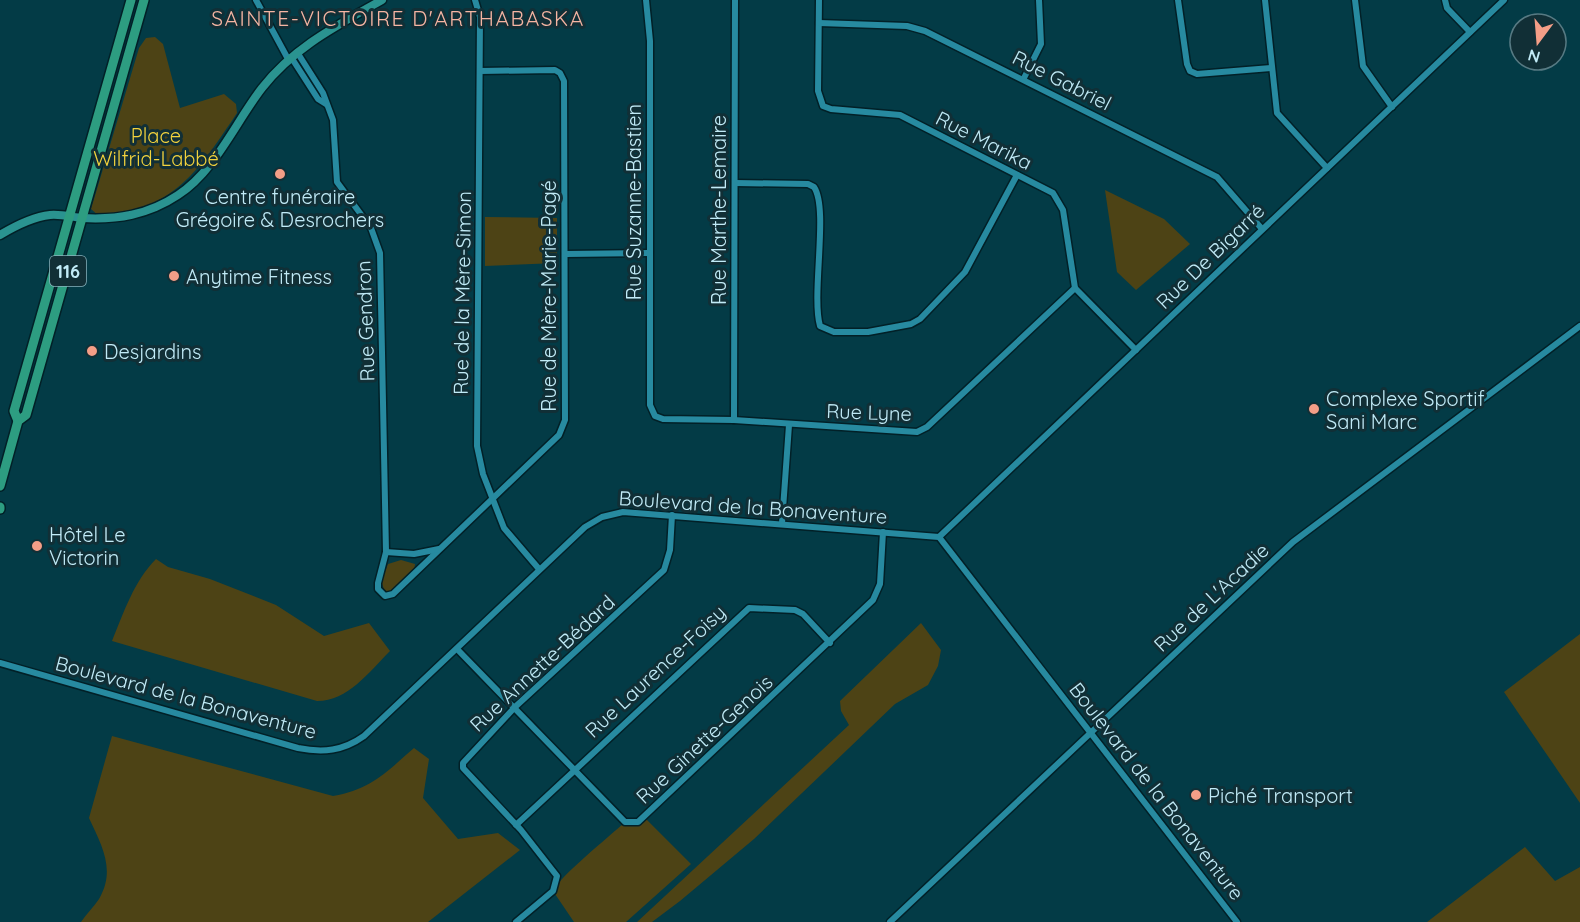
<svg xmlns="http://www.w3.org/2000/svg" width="1580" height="922" font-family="Quicksand,sans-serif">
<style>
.green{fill:#4d4315}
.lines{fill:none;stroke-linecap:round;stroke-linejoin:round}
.street-casing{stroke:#022027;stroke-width:9}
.secondary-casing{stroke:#022027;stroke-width:11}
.primary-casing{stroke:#022027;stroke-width:12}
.street{stroke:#278aa0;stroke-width:6}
.secondary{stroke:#2a9390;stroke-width:8}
.primary{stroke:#2d9d81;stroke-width:9}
.poi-dot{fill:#f49e87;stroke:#112f36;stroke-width:2}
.labels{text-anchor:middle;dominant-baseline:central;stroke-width:6;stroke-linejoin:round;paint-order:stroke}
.shield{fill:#112f36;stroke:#8cb3bd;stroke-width:1.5}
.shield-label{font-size:18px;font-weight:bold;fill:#c1ebf7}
.street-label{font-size:20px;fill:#c1ebf7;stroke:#112f36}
.park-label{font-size:20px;fill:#f3d33d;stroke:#112f36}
.poi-label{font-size:20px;fill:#c1ebf7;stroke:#112f36;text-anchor:start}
.neighbourhood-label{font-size:21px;letter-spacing:1.5px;fill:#f5b5a3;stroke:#112f36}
</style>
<rect width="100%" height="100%" fill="#033b46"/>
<!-- green -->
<g class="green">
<path d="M155,37L163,44L180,108L224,94L236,104L237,113C198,171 175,210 99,216L91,209L139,48L146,38Z"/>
<path d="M1105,190L1164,219L1190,244L1136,290L1117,272Z"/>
<path d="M485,217L557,218V263L485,266Z"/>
<path d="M156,559L168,567L210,579L276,605L324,636L369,623L390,651C369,672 348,701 317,701L112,641C124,612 134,581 156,559Z"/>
<path d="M401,560L415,564L414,571L394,591L385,592L381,581L388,564Z"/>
<path d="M921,623L941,650L938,666L928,685L895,704L754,839L680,901L652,922H637L849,725L841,711L840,701Z"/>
<path d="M1580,634V803L1504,692Z"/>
<path d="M112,736L333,796C372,789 385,773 414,748L429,759L423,798L458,839L498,833L520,850L428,922H81C86,914 94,907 99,899C116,870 102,846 89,818Z"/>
<path d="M644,817L691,864L626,922H574L553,891C559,877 610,836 625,822L632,824Z"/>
<path d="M1525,847L1555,881L1580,867V922H1427Z"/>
</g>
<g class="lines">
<!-- street casing -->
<g class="street-casing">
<g id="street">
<path d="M256,0L288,59"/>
<path d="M475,0L480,17L477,446L483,474L504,528L539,569"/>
<path d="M646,0L650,41V405L655,416L663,419L734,420L917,432L927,427L1075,288"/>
<path d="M819,0L818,91L823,106L831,109L900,115L1053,193L1063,210L1075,288L1136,350"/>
<path d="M1178,0L1187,64L1190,71L1197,74L1271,68"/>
<path d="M1265,0L1277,113L1327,168"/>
<path d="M1355,0L1363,66L1392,107"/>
<path d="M1445,0L1447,8L1470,32"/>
<path d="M819,23L907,26L925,31L1217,177L1262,229"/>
<path d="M297,52L323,93L333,120L337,182L371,228L380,253L386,552L378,583V589L385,596L393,594L559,435L565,420L564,81L560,73L555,70L480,71"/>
<path d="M291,57L318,99L326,104"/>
<path d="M1024,78L1041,44L1039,0"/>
<path d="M735,183L808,184L814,187C829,209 811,294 820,326L834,332H868L911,324L920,319L965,272L1017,175"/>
<path d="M566,254L649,253"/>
<path d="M734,420L735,0"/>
<path d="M782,523L789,425"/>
<path d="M939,537L1504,0"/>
<path d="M386,552L414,554L439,549"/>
<path d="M457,649L625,822H638L873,600L880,584L883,532"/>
<path d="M0,663L298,748C323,753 343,751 364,736L585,527L602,517L623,512L939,537L1237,922"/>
<path d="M516,825L749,608L795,610L803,614L830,643"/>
<path d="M516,922L553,891L557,876L521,830L463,768V763L515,707L664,570L670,550L672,515"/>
<path d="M890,922L1293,542L1580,326"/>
</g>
</g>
<!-- secondary casing -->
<g class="secondary-casing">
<path id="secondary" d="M0,235C15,226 32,217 50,215C61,214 72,217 82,218C117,220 148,215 178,195C215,171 235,123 262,88C294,47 338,25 382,0"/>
</g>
<!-- primary casing -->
<g class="primary-casing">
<g id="primary">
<path d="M18,421L14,411L131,0"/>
<path d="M0,486L18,421L26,415L144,0"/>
<path d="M0,507V509"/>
</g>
</g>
<!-- street -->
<use href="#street" class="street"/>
<!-- secondary -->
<use href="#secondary" class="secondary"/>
<!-- primary -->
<use href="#primary" class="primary"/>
</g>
<!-- markers -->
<g class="poi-dot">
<circle cx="280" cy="174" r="6"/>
<circle cx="174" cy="276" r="6"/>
<circle cx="92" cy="351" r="6"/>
<circle cx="1314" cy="409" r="6"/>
<circle cx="37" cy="546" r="6"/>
<circle cx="1196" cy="795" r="6"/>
</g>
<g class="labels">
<!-- shield labels -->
<rect class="shield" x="50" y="256" width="36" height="30" rx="4.5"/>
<g class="shield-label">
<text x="68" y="271">116</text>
</g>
<!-- street labels -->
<g class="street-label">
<text transform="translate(1062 80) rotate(27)">Rue Gabriel</text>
<text transform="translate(984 140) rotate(27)">Rue Marika</text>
<text transform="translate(633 202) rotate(-90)">Rue Suzanne-Bastien</text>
<text transform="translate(718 210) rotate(-90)">Rue Marthe-Lemaire</text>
<text transform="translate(1210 256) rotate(-44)">Rue De Bigarré</text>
<text transform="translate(462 293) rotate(-89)">Rue de la Mère-Simon</text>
<text transform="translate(548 296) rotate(-90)">Rue de Mère-Marie-Pagé</text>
<text transform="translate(365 321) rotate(-92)">Rue Gendron</text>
<text transform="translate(869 412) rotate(2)">Rue Lyne</text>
<text transform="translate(753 507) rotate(4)">Boulevard de la Bonaventure</text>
<text transform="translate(1211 597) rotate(-43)">Rue de L'Acadie</text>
<text transform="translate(542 663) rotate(-43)">Rue Annette-Bédard</text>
<text transform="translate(655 671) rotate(-43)">Rue Laurence-Foisy</text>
<text transform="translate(186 697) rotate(15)">Boulevard de la Bonaventure</text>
<text transform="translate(704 739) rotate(-43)">Rue Ginette-Genois</text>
<text transform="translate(1157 791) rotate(52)">Boulevard de la Bonaventure</text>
</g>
<!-- park labels -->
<g class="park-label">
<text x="156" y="135">Place<tspan x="156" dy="23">Wilfrid-Labbé</tspan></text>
</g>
<!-- poi labels -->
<g class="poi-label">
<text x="280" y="196" text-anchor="middle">Centre funéraire<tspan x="280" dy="23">Grégoire &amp; Desrochers</tspan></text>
<text x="186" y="276">Anytime Fitness</text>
<text x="104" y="351">Desjardins</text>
<text x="1326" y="398">Complexe Sportif<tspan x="1326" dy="23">Sani Marc</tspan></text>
<text x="49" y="534">Hôtel Le<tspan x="49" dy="23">Victorin</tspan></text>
<text x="1208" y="795">Piché Transport</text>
</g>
<!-- neighbourhood labels -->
<g class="neighbourhood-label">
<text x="398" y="18">SAINTE-VICTOIRE D'ARTHABASKA</text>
</g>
</g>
<!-- north arrow -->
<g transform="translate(1538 42) rotate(196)"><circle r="28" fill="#112f36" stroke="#577a83" stroke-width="1.5"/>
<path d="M0-4.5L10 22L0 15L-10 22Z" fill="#f49e87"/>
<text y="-9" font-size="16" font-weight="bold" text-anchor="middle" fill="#c1ebf7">N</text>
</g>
</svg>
